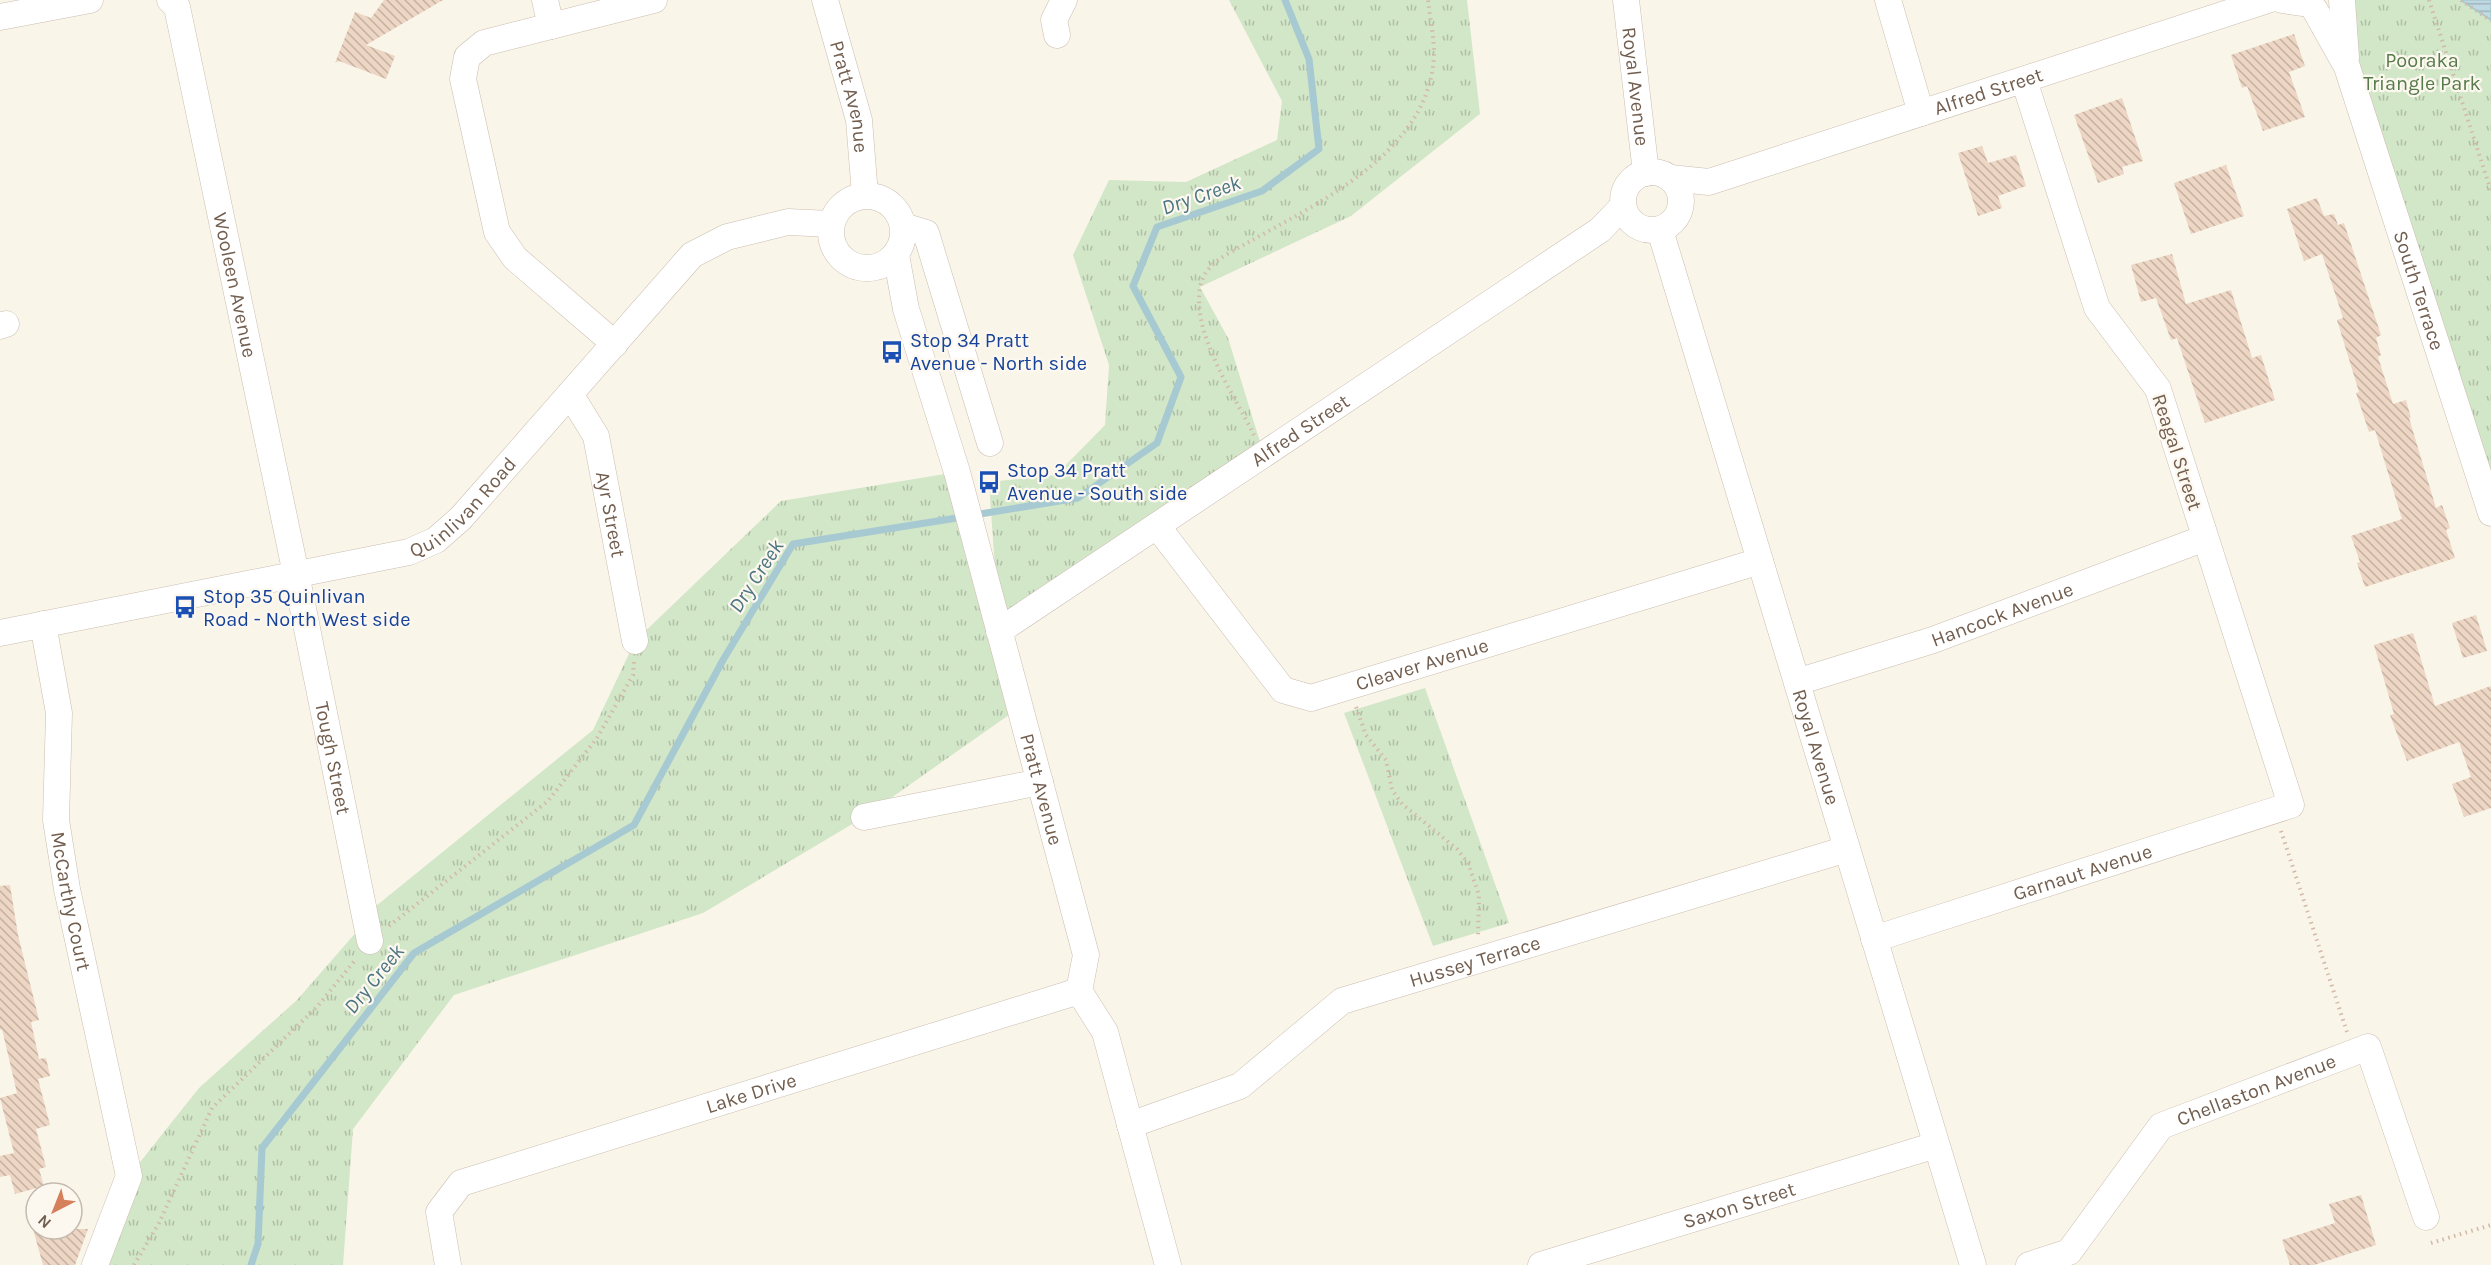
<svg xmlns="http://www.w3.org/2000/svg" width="2491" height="1265" font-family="Karla,sans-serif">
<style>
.park{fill:url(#park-tufts)}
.water{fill:url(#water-rules);stroke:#a6c9d2;stroke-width:1.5}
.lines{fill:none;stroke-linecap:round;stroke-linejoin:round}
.stream{stroke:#a6c9d2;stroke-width:7}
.building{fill:url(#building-back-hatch)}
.minor-casing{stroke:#cbbdb0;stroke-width:27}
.path{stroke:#d2baa6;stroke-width:4;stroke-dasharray:1.5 4.5;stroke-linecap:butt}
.minor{stroke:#fff;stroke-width:26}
.labels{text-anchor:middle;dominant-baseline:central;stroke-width:4.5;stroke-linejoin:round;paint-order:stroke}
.park-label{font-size:20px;fill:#567b4b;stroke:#fdf8ef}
.street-label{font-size:20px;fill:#725e4f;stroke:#fdf8ef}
.transit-label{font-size:20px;fill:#164399;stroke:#fdf8ef;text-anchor:start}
.water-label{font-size:21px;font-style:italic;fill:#4b7582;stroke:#fdf8ef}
</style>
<defs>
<pattern id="park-tufts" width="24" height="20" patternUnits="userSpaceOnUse" patternTransform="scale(1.5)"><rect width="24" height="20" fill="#d2e6c8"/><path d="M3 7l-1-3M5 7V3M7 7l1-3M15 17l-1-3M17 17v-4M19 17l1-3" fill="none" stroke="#afbea5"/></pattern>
<pattern id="water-rules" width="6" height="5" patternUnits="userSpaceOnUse" patternTransform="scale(1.5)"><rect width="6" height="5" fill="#bfdae2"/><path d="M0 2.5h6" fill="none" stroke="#a0b4ba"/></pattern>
<pattern id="building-back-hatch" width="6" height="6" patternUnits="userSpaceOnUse" patternTransform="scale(1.5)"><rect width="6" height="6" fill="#edd6c3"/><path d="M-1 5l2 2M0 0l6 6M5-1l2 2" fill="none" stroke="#c4b1a1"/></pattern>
</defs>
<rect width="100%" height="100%" fill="#faf5e9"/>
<!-- park -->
<g class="park">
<path d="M1229,0H1467L1480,114L1351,216L1200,287L1228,338L1264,455L1000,631L1020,707L864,817L703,913L454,995L353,1129L343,1265H95L129,1176L199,1088L297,1000L366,921L365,915L593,730L635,641L781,501L957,472L999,626L989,482L1056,475L1105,425L1109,365L1073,255L1109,180L1186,182L1277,140L1282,101Z"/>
<path d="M2332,0H2491V513L2326,12Z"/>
<path d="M1425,688L1509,923L1433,946L1344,713Z"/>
</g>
<!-- water -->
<path class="water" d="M2462,0H2491V20L2462,1Z"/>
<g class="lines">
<!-- stream -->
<g class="stream">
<path d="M974,515L1078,498L1157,443L1181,377L1133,286L1157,227L1262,191L1319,149L1309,59L1285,0"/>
<path d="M251,1265L258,1244L262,1148L414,953L634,825L723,660L793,544L963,517"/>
</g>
</g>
<!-- building -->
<g class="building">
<path d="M384,0H443L366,45L395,56L386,79L339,61L335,63L355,12L371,18Z"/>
<path d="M2294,34L2305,66L2289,72L2305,117L2263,131L2247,86L2242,88L2231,55Z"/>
<path d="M2122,98L2143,161L2122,167L2124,174L2098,183L2074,115Z"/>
<path d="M1982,146L1988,163L2016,155L2026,186L1998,196L2002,208L1978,216L1958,153Z"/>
<path d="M2226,165L2244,216L2191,234L2174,183Z"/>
<path d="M2317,198L2324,216L2334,214L2338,225L2344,223L2381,335L2376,338L2381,355L2378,357L2393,404L2406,400L2411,418H2409L2436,508L2442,505L2450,528L2446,530L2455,558L2365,587L2357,563L2360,562L2351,536L2402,519L2375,430L2369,432L2356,393L2359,392L2337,320L2343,318L2322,254L2304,261L2287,209Z"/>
<path d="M2172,254L2186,304L2231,290L2252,358L2261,355L2275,400L2205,423L2177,338L2171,340L2156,298L2141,302L2131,265Z"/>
<path d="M2476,615L2487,651L2463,658L2452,623Z"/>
<path d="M2413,633L2435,706L2491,686V808L2464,817L2452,784L2471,777L2459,742L2407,761L2390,715L2394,714L2374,645Z"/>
<path d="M10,885L18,935L39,1020L31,1022L39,1059L46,1058L50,1076L38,1079L50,1125L36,1129L46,1167L39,1169L44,1186L15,1194L10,1175L0,1177V1156L14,1153L0,1098L17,1093L2,1029L0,1030V886Z"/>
<path d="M2361,1195L2376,1245L2314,1265H2290L2282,1240L2335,1223L2329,1204Z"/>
<path d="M33,1229H88L75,1265H43Z"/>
</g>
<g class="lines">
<!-- minor casing -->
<g class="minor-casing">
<g id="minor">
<path id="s1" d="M170,0L177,7L296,574L370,941"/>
<path d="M545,0L551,26"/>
<path id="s2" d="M825,0L859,120L865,195"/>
<path id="s3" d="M1626,0L1646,173"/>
<path d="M1888,0L1921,113"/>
<path d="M2282,0L2302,3"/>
<path d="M2342,0L2346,58"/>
<path id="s4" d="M2315,10L2347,67L2491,513"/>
<path d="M0,17L90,0"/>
<path d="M1057,35L1054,20L1064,0"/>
<circle cx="1652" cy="201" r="29"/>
<path id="s5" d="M1670,178L1709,182L2268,0"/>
<circle cx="867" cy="232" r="36"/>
<path d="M903,226L926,233L990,443"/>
<path id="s6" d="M1660,230L1973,1265"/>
<path id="s7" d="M896,255L906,309L957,472L1086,955L1079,991L1105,1032L1168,1265"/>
<path d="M0,326L6,324"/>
<path d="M615,344L515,258L497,232L463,79L467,57L484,43L654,0"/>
<path id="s8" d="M570,394L596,436L635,641"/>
<path id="s9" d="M1157,526L1283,690L1311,698L1760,561"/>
<path id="s10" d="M43,624L59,713L56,820L67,889L129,1176L95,1265"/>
<path id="s11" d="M999,631L1600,230L1623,206"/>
<path id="s12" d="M0,633L409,552L436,540L461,518L692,255L727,237L788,222L831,224"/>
<path id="s13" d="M1797,682L1933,640L2205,538"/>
<path d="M864,817L1040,782"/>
<path id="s14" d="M1874,939L2291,805L2158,389L2097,308L2024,80"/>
<path id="s15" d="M1130,1125L1240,1086L1342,1001L1847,849"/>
<path id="s16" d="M448,1265L439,1212L461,1183L1079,991"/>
<path id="s17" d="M1541,1265L1936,1145"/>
<path id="s18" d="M2029,1265L2069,1252L2161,1126L2368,1047L2426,1217"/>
</g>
</g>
<!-- path -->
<g class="path">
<path d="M2429,0L2491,191"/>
<path d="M2461,0L2491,21"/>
<path d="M1254,435C1234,395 1192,334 1200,288C1204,263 1228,254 1247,243C1320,202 1431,151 1434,54C1434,37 1430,18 1428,0"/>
<path d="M1356,707L1366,735L1386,760L1392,790L1402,804L1457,849L1468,863L1479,895L1478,938"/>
<path d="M2281,831L2347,1032"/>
<path d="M389,926L548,801L597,738L633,675L634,662"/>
<path d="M2431,1243L2491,1225"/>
<path d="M134,1265L159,1223L212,1108L317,1007L356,959"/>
</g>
<!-- minor -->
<use href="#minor" class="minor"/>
</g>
<!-- icons -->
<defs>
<g id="bus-bare" transform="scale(1.8)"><path d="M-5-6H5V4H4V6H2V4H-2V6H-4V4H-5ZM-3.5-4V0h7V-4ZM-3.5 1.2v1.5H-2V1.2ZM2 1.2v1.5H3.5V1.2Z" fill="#1a4fb4" stroke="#fdf8ef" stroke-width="2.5" paint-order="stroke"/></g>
</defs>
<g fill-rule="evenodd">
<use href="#bus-bare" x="892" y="352"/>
<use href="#bus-bare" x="989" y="482"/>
<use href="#bus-bare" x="185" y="607"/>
</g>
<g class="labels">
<!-- park labels -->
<g class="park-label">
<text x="2422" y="60">Pooraka<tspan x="2422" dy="23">Triangle Park</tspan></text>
</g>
<!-- street labels -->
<g class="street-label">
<text stroke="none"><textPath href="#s3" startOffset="87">Royal Avenue</textPath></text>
<text stroke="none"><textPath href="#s5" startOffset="333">Alfred Street</textPath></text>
<text stroke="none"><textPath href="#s2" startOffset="100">Pratt Avenue</textPath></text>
<text stroke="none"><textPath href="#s1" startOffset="294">Wooleen Avenue</textPath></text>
<text stroke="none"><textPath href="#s4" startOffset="300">South Terrace</textPath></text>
<text stroke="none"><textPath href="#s11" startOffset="362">Alfred Street</textPath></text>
<text transform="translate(2177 452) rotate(72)">Reagal Street</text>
<text stroke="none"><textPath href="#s12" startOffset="488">Quinlivan Road</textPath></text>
<text stroke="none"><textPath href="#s8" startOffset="129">Ayr Street</textPath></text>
<text stroke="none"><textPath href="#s13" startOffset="216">Hancock Avenue</textPath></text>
<text stroke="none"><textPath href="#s9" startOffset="352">Cleaver Avenue</textPath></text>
<text stroke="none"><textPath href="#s6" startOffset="540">Royal Avenue</textPath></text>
<text stroke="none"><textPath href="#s1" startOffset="777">Tough Street</textPath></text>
<text stroke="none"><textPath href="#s7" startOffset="554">Pratt Avenue</textPath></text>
<text stroke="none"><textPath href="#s14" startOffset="219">Garnaut Avenue</textPath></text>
<text stroke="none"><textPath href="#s10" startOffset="280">McCarthy Court</textPath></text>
<text stroke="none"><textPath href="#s15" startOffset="388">Hussey Terrace</textPath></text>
<text stroke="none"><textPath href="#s18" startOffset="300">Chellaston Avenue</textPath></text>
<text stroke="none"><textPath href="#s16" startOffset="394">Lake Drive</textPath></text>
<text stroke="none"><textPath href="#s17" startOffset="207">Saxon Street</textPath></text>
</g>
<!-- transit labels -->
<g class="transit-label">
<text x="910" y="340">Stop 34 Pratt<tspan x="910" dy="23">Avenue - North side</tspan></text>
<text x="1007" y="470">Stop 34 Pratt<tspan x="1007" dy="23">Avenue - South side</tspan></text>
<text x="203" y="596">Stop 35 Quinlivan<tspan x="203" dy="23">Road - North West side</tspan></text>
</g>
<!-- water labels -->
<g class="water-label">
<text transform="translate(1201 195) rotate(-19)">Dry Creek</text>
<text transform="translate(756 576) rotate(-57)">Dry Creek</text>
<text transform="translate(374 979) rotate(-51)">Dry Creek</text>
</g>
</g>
<!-- north arrow -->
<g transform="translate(54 1211) rotate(222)"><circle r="28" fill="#fdf8ef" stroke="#c5baaf" stroke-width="1.5"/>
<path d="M0-4.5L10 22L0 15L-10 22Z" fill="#d67f5b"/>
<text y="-9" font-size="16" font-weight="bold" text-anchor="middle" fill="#725e4f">N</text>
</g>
</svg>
